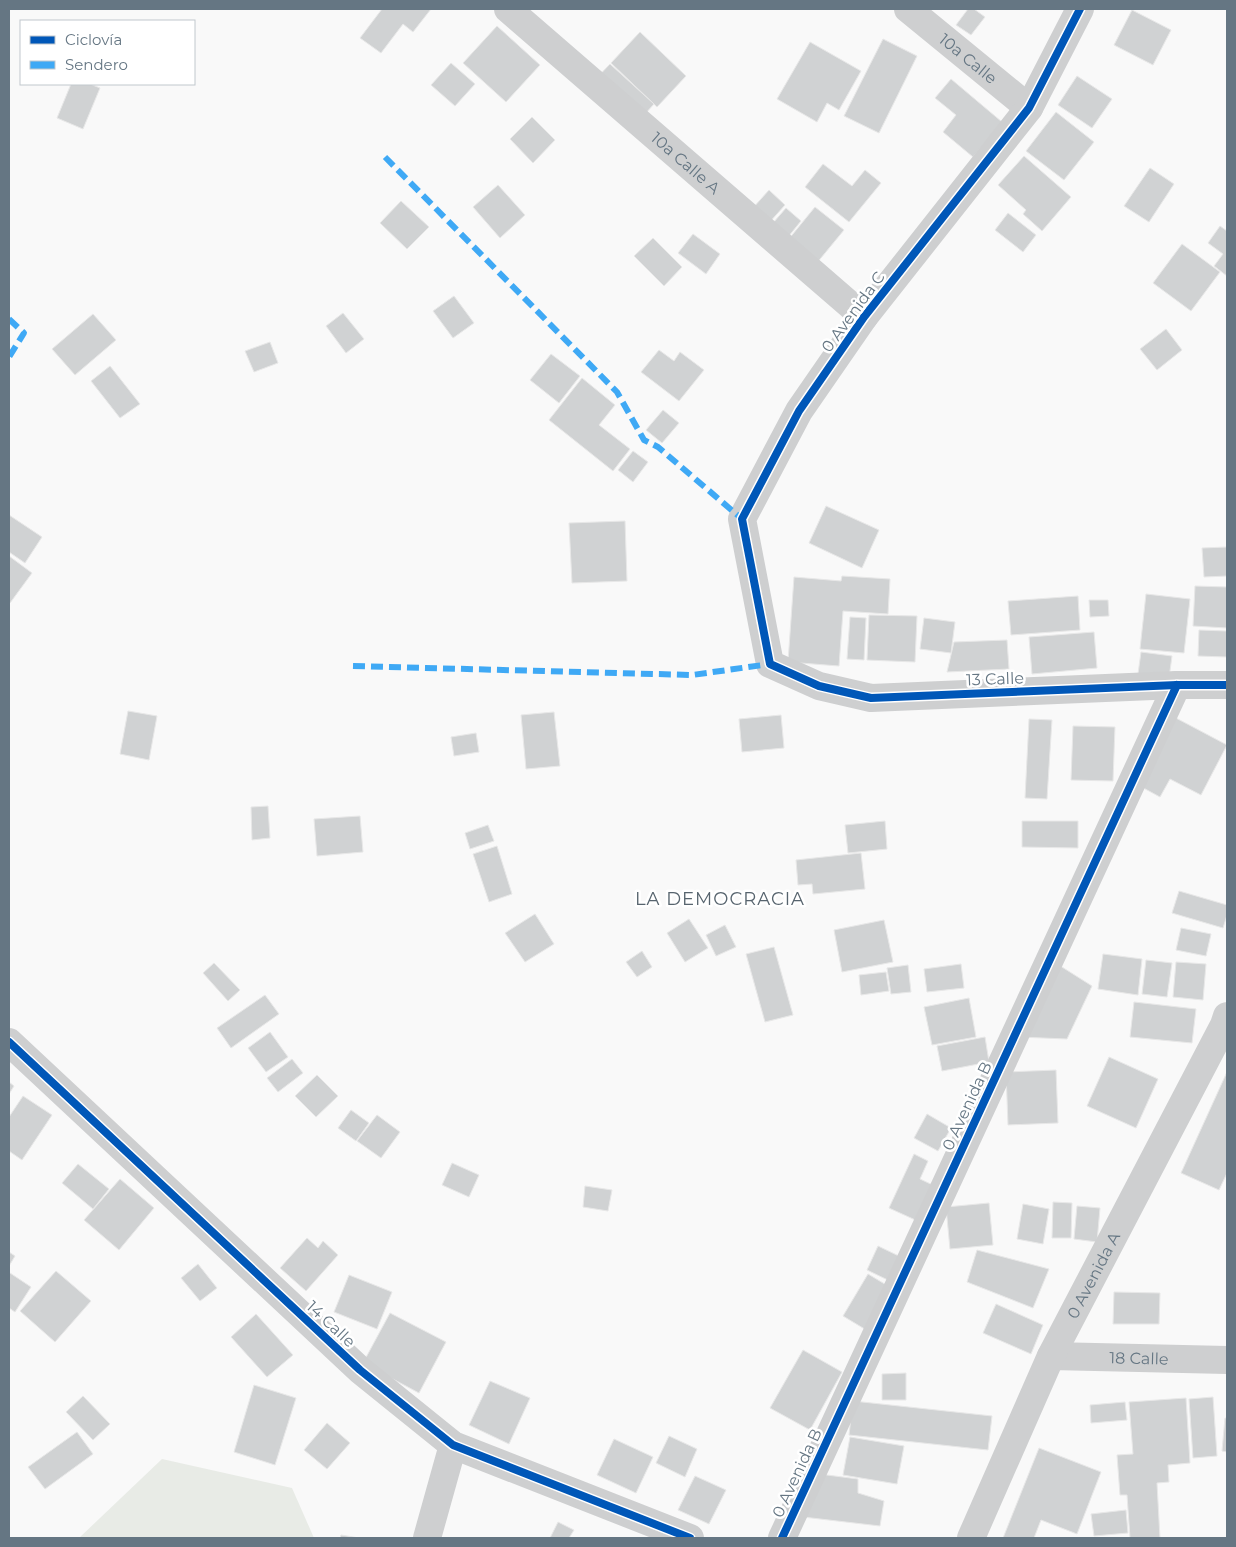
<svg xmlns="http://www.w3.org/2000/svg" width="1236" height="1547" font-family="Montserrat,sans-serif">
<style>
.green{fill:#e8ebe6}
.building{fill:#d0d2d3;stroke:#e8e8e8}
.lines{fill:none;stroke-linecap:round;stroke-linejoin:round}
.street{stroke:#cecfd0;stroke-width:28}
.quiet{stroke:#3fa9f5;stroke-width:6;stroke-dasharray:12 6;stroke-linecap:butt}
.cycleway-casing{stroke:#fff;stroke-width:11}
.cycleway{stroke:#0057b8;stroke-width:8}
.labels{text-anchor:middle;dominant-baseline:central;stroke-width:5;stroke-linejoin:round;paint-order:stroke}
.street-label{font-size:16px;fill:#657683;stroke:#fff}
.neighbourhood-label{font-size:18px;letter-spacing:1px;fill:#57646e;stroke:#fff}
</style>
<rect width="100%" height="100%" fill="#f9f9f9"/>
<!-- green -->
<path class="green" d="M162,1459L292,1488L314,1538H79Z"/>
<!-- building -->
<g class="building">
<path d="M382,9H431L413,32L403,24L381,53L360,38Z"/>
<path d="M968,9H974L985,17L971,35L956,25Z"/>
<path d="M1132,10L1171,30L1153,65L1114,45Z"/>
<path d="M497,26L540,65L506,102L463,63Z"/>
<path d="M640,32L686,76L657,107L611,63Z"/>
<path d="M883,39L917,56L879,133L844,116Z"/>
<path d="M810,42L861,71L839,110L827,103L817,122L777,99Z"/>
<path d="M451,63L475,84L455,106L431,85Z"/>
<path d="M610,64L654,104L635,125L591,84Z"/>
<path d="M1077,76L1112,99L1092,128L1058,105Z"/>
<path d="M951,79L1002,122L973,157L943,132L956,115L935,98Z"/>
<path d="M71,84H90L100,88L83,129L57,118Z"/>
<path d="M1056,112L1094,142L1064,180L1026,151Z"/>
<path d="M532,117L555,140L533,163L510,139Z"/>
<path d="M1024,156L1071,197L1042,231L1023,214L1026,210L998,185Z"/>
<path d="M823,164L852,186L865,170L881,183L849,222L805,187Z"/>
<path d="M1150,168L1174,184L1149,222L1124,206Z"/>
<path d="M498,185L525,215L500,238L473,207Z"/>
<path d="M769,190L785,205L768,224L752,209Z"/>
<path d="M401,201L429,227L407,249L380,223Z"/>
<path d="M815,207L844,230L816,264L788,240Z"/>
<path d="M786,208L801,221L788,237L773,223Z"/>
<path d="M1008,213L1036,235L1023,252L995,230Z"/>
<path d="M1220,226L1227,231V276L1214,266L1223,254L1208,243Z"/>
<path d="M693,234L720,254L706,274L678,253Z"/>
<path d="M653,238L682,267L664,286L634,256Z"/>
<path d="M1182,244L1220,272L1191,311L1153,283Z"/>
<path d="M454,296L474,323L453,338L433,311Z"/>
<path d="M343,313L364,339L346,353L326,326Z"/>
<path d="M93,314L116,340L75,375L52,349Z"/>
<path d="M1166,329L1182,350L1157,370L1140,349Z"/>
<path d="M270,342L278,363L254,372L245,351Z"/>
<path d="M659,350L674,361L680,352L704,370L679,401L641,372Z"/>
<path d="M551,354L580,376L559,403L530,380Z"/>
<path d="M110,366L140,404L120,418L91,381Z"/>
<path d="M582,378L615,405L599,425L630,449L613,471L549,420Z"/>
<path d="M663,410L679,423L662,443L646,430Z"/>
<path d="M633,451L648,462L633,482L618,470Z"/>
<path d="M826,506L879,530L862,568L809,543Z"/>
<path d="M9,515L42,537L25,563L9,552Z"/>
<path d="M625,521L627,581L572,583L569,523Z"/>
<path d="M1227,547V576L1204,577L1202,548Z"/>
<path d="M9,556L32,573L10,603H9Z"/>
<path d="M842,576L890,579L888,614L843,611L839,666L788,662L794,577L841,581Z"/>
<path d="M1195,586L1227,587V628L1193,626Z"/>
<path d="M1146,594L1190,599L1184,653L1140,649Z"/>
<path d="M1078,596L1080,630L1011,635L1008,601Z"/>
<path d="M1089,600H1108L1109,616L1090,617Z"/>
<path d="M869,615L917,616L915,662L867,660Z"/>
<path d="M850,617L866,618L864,660L847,659Z"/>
<path d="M924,618L955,622L951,653L920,649Z"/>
<path d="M1199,630L1227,631V657L1198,656Z"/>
<path d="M1094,632L1097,668L1032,674L1029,637Z"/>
<path d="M1007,640L1009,669L947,672L954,642Z"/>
<path d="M1141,652L1172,656L1169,678L1138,674Z"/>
<path d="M128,711L157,716L149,760L120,754Z"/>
<path d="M554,712L560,766L526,769L521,715Z"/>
<path d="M781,715L784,748L742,752L739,719Z"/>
<path d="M1174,717L1227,745L1201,795L1170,779L1160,797L1138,785Z"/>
<path d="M1029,719L1052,720L1047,799L1025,798Z"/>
<path d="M1073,726L1115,727L1113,781L1071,780Z"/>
<path d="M476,733L479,752L454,756L451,737Z"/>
<path d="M268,806L270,838L252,840L251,807Z"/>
<path d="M360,816L363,852L317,856L314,819Z"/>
<path d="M885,821L887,849L848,853L845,825Z"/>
<path d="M1022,821H1078V848L1022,847Z"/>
<path d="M488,825L494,841L470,849L465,833Z"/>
<path d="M497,846L512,894L489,902L473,854Z"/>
<path d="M861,853L865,889L813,894L812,884L798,885L796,860Z"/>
<path d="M1179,891L1227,905V915L1223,928L1172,913Z"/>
<path d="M535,914L554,944L525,962L505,933Z"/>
<path d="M689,919L708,948L685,962L667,933Z"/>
<path d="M884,920L893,962L842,972L834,930Z"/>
<path d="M725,925L736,947L716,956L706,935Z"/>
<path d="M1181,928L1211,934L1206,956L1176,950Z"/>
<path d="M774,947L793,1015L765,1022L746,954Z"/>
<path d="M642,951L652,967L637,977L626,962Z"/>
<path d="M1103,954L1142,959L1138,995L1098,989Z"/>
<path d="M1146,960L1172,963L1167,997L1142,994Z"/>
<path d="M1054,962L1092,986L1067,1039L1019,1037Z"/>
<path d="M1176,962L1206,964L1203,1000L1173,997Z"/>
<path d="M214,963L240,990L228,1001L203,973Z"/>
<path d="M961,964L964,988L927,992L924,969Z"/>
<path d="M908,965L911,992L891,994L887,968Z"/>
<path d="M886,972L889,991L861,995L859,975Z"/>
<path d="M265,995L279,1014L231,1048L217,1028Z"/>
<path d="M969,998L976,1037L932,1045L924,1007Z"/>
<path d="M1134,1002L1196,1009L1192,1043L1130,1037Z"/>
<path d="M270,1032L288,1057L266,1072L248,1048Z"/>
<path d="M985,1037L989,1062L942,1071L937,1046Z"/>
<path d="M1109,1057L1158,1079L1136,1128L1087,1106Z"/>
<path d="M292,1059L303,1073L278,1092L267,1078Z"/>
<path d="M1056,1070L1058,1123L1008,1125L1006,1072Z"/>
<path d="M1227,1072V1173L1219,1190L1181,1173Z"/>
<path d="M317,1075L338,1096L316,1117L295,1096Z"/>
<path d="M9,1082L14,1086L9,1094Z"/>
<path d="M23,1096L52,1115L22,1160L9,1151V1117Z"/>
<path d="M351,1110L369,1123L356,1141L338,1128Z"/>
<path d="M927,1114L951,1128L938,1151L914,1138Z"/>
<path d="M377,1115L400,1132L381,1158L357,1141Z"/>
<path d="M914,1154L928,1161L920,1179L939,1188L922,1223L889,1208Z"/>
<path d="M452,1163L479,1175L469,1197L442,1185Z"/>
<path d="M78,1164L109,1189L93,1209L62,1183Z"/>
<path d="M120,1179L154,1208L119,1250L84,1220Z"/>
<path d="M585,1186L612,1190L608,1211L583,1207Z"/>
<path d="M1053,1202L1072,1203L1071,1238H1052Z"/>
<path d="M989,1203L993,1245L950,1249L946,1207Z"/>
<path d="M1023,1204L1049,1209L1043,1244L1017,1239Z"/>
<path d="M1077,1206L1100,1208L1097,1242L1074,1239Z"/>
<path d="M307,1238L318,1248L323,1241L338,1255L306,1291L280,1268Z"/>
<path d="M878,1246L905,1259L894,1283L867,1270Z"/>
<path d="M977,1250L1049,1269L1033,1308L967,1282Z"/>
<path d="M9,1252L15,1256L9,1266Z"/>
<path d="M198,1264L217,1288L200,1301L181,1278Z"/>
<path d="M56,1271L91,1301L55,1342L20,1311Z"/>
<path d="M10,1273L31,1287L15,1312L9,1308V1275Z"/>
<path d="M868,1274L893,1289L868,1331L843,1316Z"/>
<path d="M349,1275L392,1292L377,1329L334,1312Z"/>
<path d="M1114,1292L1160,1293L1159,1324H1113Z"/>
<path d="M996,1304L1043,1325L1031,1354L983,1333Z"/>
<path d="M390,1313L446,1342L419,1393L363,1363Z"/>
<path d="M256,1314L293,1355L267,1377L231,1337Z"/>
<path d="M803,1350L842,1372L810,1430L770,1408Z"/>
<path d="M906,1373V1400H882V1374Z"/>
<path d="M490,1381L530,1398L509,1444L469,1425Z"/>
<path d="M254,1385L296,1398L275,1465L234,1452Z"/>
<path d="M83,1396L110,1424L93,1440L66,1412Z"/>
<path d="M1213,1397L1217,1456L1193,1458L1189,1399Z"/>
<path d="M1186,1398L1190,1463L1168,1465L1169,1482L1157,1483L1160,1538H1130L1127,1495H1120L1117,1455L1133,1454L1129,1402Z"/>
<path d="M853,1401L992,1416L988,1450L849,1435Z"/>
<path d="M1125,1402L1127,1420L1091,1423L1090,1405Z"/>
<path d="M1225,1418H1227V1452L1222,1451Z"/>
<path d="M327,1423L350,1443L327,1469L304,1450Z"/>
<path d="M77,1432L93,1454L45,1489L28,1467Z"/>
<path d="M669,1436L697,1449L685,1477L656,1463Z"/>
<path d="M850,1437L904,1446L897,1484L843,1475Z"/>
<path d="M614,1439L653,1457L636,1493L597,1475Z"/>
<path d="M1039,1448L1101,1472L1077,1534L1041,1520L1034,1538H1003Z"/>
<path d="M819,1474L858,1479V1493L884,1501L880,1526L803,1517Z"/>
<path d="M695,1476L726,1490L709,1524L678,1510Z"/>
<path d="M1126,1510L1128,1533L1094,1536L1091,1514Z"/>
<path d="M558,1522L574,1530L569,1538H550Z"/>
<path d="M341,1535L359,1538H340Z"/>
</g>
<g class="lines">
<!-- street -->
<g class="street">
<path id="s1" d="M508,9L864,317"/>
<path id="s2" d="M908,9L1029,108"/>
<path d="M1080,9L1029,108L864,317L799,411L742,519L770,664L819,686L871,698L1177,685H1227"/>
<path d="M9,1042L360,1370L453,1445L690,1538"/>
<path id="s3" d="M1051,1356L1227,1360"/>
<path d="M427,1538L453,1445"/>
<path d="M782,1538L1177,685"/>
<path id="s4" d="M971,1538L1051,1356L1224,1025L1227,1016"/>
</g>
<!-- quiet -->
<g class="quiet">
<path d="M385,157L617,392L644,440L658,447L742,519"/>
<path d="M9,319L24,333L9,357"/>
<path d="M353,666L692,675L770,664"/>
</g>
<!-- cycleway casing -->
<g class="cycleway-casing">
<g id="cycleway">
<path d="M1080,9L1029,108L864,317L799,411L742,519L770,664L819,686L871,698L1177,685H1227"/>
<path d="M9,1042L360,1370L453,1445L690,1538"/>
<path d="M782,1538L1177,685"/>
</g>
</g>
<!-- cycleway -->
<use href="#cycleway" class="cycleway"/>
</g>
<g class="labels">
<!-- street labels -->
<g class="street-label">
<text stroke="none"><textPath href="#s2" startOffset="78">10a Calle</textPath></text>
<text stroke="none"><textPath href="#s1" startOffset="235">10a Calle A</textPath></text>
<text transform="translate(853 312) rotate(-54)">0 Avenida C</text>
<text transform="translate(995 679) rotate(-2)">13 Calle</text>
<text transform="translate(967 1106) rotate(-65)">0 Avenida B</text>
<text stroke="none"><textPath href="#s4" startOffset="290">0 Avenida A</textPath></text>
<text transform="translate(331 1324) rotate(43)">14 Calle</text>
<text stroke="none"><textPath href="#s3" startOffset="88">18 Calle</textPath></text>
<text transform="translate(797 1473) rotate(-65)">0 Avenida B</text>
</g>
<!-- neighbourhood labels -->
<g class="neighbourhood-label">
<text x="720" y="899">LA DEMOCRACIA</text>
</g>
</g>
<!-- border -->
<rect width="1236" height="1547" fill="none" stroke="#657683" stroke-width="20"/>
<!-- legend -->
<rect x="20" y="20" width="175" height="65" fill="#ffffff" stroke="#c1c8cd"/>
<rect x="30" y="36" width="25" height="8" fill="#0057b8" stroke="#c1c8cd"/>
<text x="65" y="45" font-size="15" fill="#657683">Ciclovía</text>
<rect x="30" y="61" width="25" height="8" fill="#3fa9f5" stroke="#c1c8cd"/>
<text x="65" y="70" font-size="15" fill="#657683">Sendero</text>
</svg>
